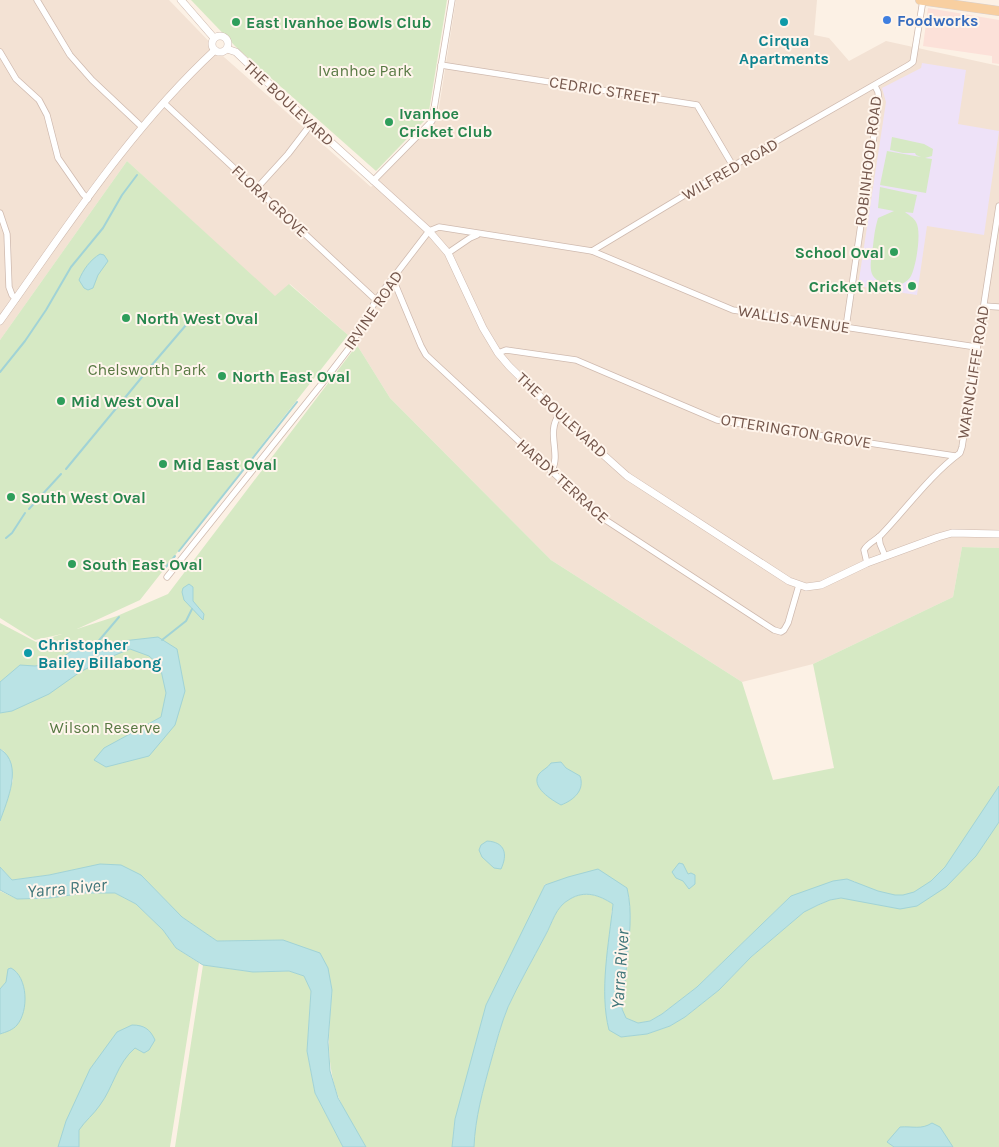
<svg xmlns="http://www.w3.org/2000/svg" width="999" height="1147" font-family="Karla,sans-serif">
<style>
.residential{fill:#f3e2d4}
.commercial{fill:#fce1d9}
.education{fill:#eee2f8}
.green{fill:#d6e9c4}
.water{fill:#bae3e5;stroke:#a1d3d6}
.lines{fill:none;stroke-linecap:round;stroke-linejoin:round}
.stream{stroke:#a1d3d6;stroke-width:2}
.minor-casing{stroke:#cfbaaf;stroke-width:7}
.tertiary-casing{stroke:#cfbaaf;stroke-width:8}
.primary-casing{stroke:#d8d0cd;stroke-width:10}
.minor{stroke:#fff;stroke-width:5.5}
.tertiary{stroke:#fff;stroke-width:7}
.primary{stroke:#f8cfa0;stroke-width:9}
.shop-dot{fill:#3f7fe0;stroke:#fff5ec;stroke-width:2}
.leisure-dot{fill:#2e9e5b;stroke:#fff5ec;stroke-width:2}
.culture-dot{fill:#0f9aa8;stroke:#fff5ec;stroke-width:2}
.labels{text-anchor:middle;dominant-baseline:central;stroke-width:4;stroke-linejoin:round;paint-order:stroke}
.shop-label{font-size:16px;font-weight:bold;fill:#366cbe;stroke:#fff5ec;text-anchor:start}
.leisure-label{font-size:16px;font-weight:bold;fill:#27864d;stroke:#fff5ec;text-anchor:start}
.culture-label{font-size:16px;font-weight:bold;fill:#0d838f;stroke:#fff5ec}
.park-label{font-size:16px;fill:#587943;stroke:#fff5ec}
.street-label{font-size:16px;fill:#74564b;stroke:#fff5ec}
.water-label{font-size:18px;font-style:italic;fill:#3f7579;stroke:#fff5ec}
</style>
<rect width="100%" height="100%" fill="#fcf1e5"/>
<!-- residential -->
<path class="residential" d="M0,0H169L224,57L371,187L437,120L456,0H817L814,35L829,38L849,61L886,41L999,66V548L962,547L953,597L813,664L742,682L551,560L390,398L357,345L348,335L290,284L275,297L127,161L0,340Z"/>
<!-- commercial -->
<path class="commercial" d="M928,8L999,20V64L992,63V56L923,46Z"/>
<!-- education -->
<path class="education" d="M922,63L966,70L958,124L999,131L984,235L927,226L917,295L858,286L886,102L882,88L921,68Z"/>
<!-- green -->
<g class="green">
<path d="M191,0H447L428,117L376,171L236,47Z"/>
<path d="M892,137L924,144L933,149L932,156L925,158L932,159L926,193L880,185L887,151L921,157L916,155L915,153H903L890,150Z"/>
<path d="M127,161L275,296L289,284L348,335L140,600L77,629L117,616L168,594L357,345L390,398L551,560L742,682L773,780L834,768L813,664L953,597L962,547L999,548V1147H474C475,1118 483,1089 491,1061C496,1043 501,1024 508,1007C519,983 533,959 545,936C553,922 555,907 570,899C585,890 599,895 613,904L611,915L621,1037L647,1034L670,1026L685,1017L719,990L751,957L805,911L830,900L841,898L855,881L791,896L697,987L662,1014L650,1021L638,1023L625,1018L622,1009C624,993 625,978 627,962C629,937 633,913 627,888L616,882L545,884L455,1119L452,1147H366C357,1131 345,1114 338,1096C325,1061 329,1027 332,990L283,940L217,941L182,917L141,875L84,868L49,875L12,880L0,867V821L13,780L10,764L4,751L0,749V623L36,642L62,634L35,640L0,618V340Z"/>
<path d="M880,187L917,195L913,213L905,212C909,215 914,218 916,222C922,231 916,267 911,276C908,282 901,284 895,287C867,280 869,272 873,246C874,236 875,228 878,218L894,211L878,208Z"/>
<path d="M0,891L17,899L50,898L85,893H115L136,904L163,930L176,948L199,963L170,1147H0Z"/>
<path d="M203,965L253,972L289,971L304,976L311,991L307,1051L315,1093L343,1147H175Z"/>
</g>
<!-- water -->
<g class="water">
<path d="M100,254L104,255L108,261L98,275L93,288L88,290L84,288L79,280C83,270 90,260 100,254Z"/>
<path d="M189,584L193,587V601L204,614L203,620L184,600L182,592L183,588Z"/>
<path d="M158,637L177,649L185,691L175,725L149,756L106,767L94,760L104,748L161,717L166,693L160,666L149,656L130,649L103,660L80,672L49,694L12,711L0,713V682L20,665L35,666L54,663L73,650L96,644Z"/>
<path d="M0,749C24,764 7,801 0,821Z"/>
<path d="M561,762L566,768L580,776C585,790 574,800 561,805C552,800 530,787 539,774C542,770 548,768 551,763Z"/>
<path d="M999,786V822L976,856L946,887L917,906L900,909L841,898L830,900L818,905L804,912L751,957L719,990L685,1017L670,1026L647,1034L621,1037L609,1030C599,991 609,943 613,904C599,895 585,890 570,899C555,907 553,922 545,936C533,959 519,983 508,1007C501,1024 496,1043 491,1061C483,1090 475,1118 474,1147H452L455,1119L486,1005L545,885L568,877L598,869L627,888C633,913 629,937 627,962C625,978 624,993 622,1009L626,1018L638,1023L650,1021L662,1014L697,987L791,896L833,881L847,879L878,891L895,895H903L914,892L931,881L945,867Z"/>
<path d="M487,841C505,842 508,854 501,869L494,868L482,857L479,850L481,845Z"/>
<path d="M679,863L683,864L688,874L691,873L695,875V884L689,889L683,881L676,878L672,872Z"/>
<path d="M100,864L121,865L141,875L182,917L217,941L283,940L320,953L328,968L332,990L328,1042L330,1071L338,1098L366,1147H343L315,1093L307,1051L311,991L304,976L289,971L253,972L203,965L176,948L163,930L136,904L115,893H85L50,898L17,899L0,890V867L12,880L49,875Z"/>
<path d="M11,968C28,977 29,1011 17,1025C13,1030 6,1032 0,1034V989L6,982L8,969Z"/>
<path d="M132,1025C144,1025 150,1029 155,1040L149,1050L144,1053L135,1048C117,1063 113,1088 100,1105C94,1114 85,1121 79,1130V1147H58L66,1121L90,1069L117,1032Z"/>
<path d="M932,1123L940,1127L953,1147H894L887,1142L900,1127C913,1126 921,1130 932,1123Z"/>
</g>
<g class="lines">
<!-- stream -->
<g class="stream">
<path d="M151,366L192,318"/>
<path d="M0,372L25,341L46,310L71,267L103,228L122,195L137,175"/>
<path d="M66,469L147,371"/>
<path d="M29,509L61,474"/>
<path d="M6,538L12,533L25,513"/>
<path d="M179,551L297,402"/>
<path d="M166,567L175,556"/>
<path d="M162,640L186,621L192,609"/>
<path d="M96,644L119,617"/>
</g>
<!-- minor casing -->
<g class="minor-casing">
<g id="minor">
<path d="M37,0L70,55L92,80L142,127"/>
<path d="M0,52L16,79L39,100L47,115L58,158L83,194L88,199"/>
<path d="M441,65L697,105L733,166"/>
<path d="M164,103L376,300"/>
<path d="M373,181L432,121L452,0"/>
<path d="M257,188L288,154L311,124"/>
<path d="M0,213L7,234L9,287L12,295L16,299"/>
<path d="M592,251L733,310L976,347"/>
<path d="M448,253L470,238L477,235"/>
<path d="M393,279L421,346L426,355L601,517L774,630L781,632L784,630L788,623L799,585"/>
<path d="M984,306L999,307"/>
<path d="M846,327L879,101L878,92L875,86"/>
<path d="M498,353L506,350L576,360L717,420L955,456"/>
<path d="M552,470C561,454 546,432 559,415"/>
<path d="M879,537L880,544L885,556"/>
<path d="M867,563L864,550C868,543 875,541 881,535C907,508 929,476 960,453L962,447L999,206"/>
<path d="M167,577L324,381L350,347L376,300L429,231L439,227L592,251L733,166L909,65L913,62L923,0"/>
</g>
</g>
<!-- tertiary casing -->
<g class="tertiary-casing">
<g id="tertiary">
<path d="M181,0L214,38"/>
<circle cx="220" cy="44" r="8"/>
<path d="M227,49L236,52L311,124L429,231L448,253L483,328L498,353L509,366L559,415L627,476L789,581L806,587L821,585L867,563L938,537L952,533L999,534"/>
<path d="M0,321C67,227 130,129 215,50"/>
</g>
</g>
<!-- primary casing -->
<g class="primary-casing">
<path id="primary" d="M920,0L999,11"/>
</g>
<!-- minor -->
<use href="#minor" class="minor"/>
<!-- tertiary -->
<use href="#tertiary" class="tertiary"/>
<!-- primary -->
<use href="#primary" class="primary"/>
</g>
<!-- markers -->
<circle class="shop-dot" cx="887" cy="20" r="5"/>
<g class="leisure-dot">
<circle cx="236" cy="22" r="5"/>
<circle cx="389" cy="122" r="5"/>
<circle cx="894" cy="252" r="5"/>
<circle cx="912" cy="286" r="5"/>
<circle cx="126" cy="318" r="5"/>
<circle cx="222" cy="376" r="5"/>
<circle cx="61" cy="401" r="5"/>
<circle cx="163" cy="464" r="5"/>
<circle cx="11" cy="497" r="5"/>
<circle cx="72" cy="564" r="5"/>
</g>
<g class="culture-dot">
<circle cx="784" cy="22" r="5"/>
<circle cx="28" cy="653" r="5"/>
</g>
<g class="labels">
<!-- shop labels -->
<g class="shop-label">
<text x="897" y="20">Foodworks</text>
</g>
<!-- leisure labels -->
<g class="leisure-label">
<text x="246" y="22">East Ivanhoe Bowls Club</text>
<text x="399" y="113">Ivanhoe<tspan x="399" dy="18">Cricket Club</tspan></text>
<text x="884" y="252" text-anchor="end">School Oval</text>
<text x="902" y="286" text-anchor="end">Cricket Nets</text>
<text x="136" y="318">North West Oval</text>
<text x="232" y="376">North East Oval</text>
<text x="71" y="401">Mid West Oval</text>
<text x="173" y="464">Mid East Oval</text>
<text x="21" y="497">South West Oval</text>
<text x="82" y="564">South East Oval</text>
</g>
<!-- culture labels -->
<g class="culture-label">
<text x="784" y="40">Cirqua<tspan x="784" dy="18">Apartments</tspan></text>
<text x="38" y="644" text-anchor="start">Christopher<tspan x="38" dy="18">Bailey Billabong</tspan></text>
</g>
<!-- park labels -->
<g class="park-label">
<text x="365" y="70">Ivanhoe Park</text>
<text x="147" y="369">Chelsworth Park</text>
<text x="105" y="727">Wilson Reserve</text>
</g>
<!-- street labels -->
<g class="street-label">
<text transform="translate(604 90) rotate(9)">CEDRIC STREET</text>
<text transform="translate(289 103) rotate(43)">THE BOULEVARD</text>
<text transform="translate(868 161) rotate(-83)">ROBINHOOD ROAD</text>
<text transform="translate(730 169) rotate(-30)">WILFRED ROAD</text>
<text transform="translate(270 201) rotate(43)">FLORA GROVE</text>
<text transform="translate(373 310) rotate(-56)">IRVINE ROAD</text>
<text transform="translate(794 319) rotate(9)">WALLIS AVENUE</text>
<text transform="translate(973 372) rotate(-81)">WARNCLIFFE ROAD</text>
<text transform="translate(562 415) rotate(43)">THE BOULEVARD</text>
<text transform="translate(796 431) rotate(9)">OTTERINGTON GROVE</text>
<text transform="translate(563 481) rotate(42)">HARDY TERRACE</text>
</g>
<!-- water labels -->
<g class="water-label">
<text transform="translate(67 888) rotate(-5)">Yarra River</text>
<text transform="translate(620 969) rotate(-86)">Yarra River</text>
</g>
</g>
</svg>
